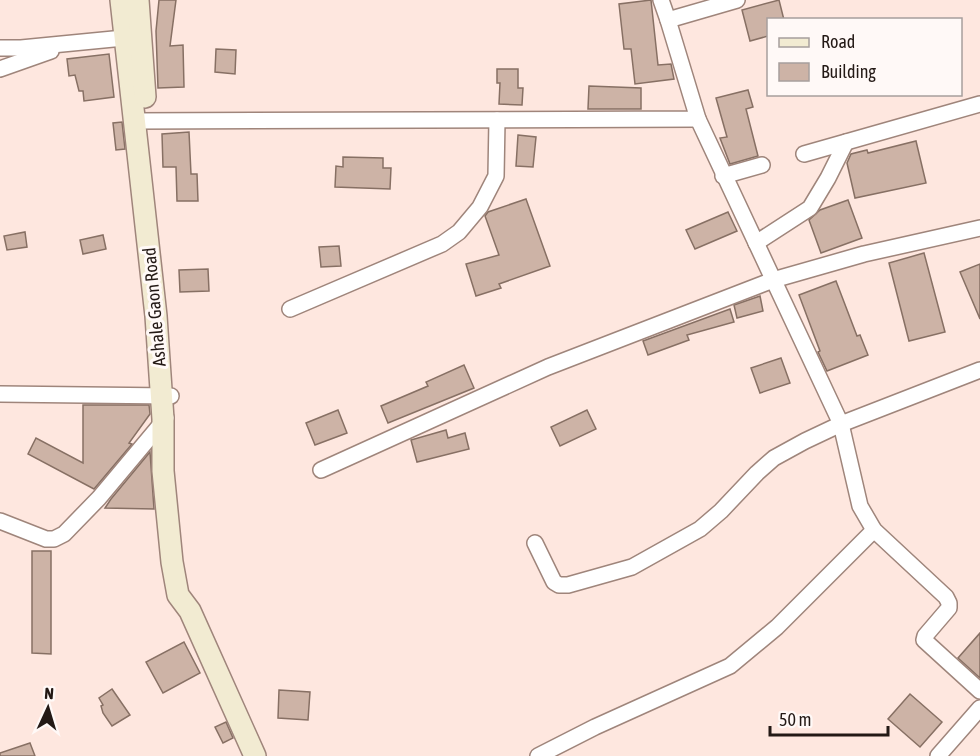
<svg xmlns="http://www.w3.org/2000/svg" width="980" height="756" font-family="'Asap Condensed',sans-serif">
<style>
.building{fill:#cdb3a6;stroke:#877064;stroke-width:1.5}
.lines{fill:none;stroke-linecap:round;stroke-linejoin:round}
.street-casing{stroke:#9f857b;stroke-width:18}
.secondary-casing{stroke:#9f857b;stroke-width:24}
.street{stroke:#fff;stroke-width:15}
.secondary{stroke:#f2ebd2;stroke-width:21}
.labels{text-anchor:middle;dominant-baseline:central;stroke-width:6;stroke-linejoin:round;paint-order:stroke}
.street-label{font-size:18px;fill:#231915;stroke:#fff9f7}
</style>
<rect width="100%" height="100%" fill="#fee7df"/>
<!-- building -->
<g class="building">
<path d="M159,0H176L170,46L183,45L184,87L158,88L156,31Z"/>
<path d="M651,0L658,65L671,64L674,79L635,84L631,49H624L619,4Z"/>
<path d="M779,0L784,20H768V36L750,41L742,10Z"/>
<path d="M216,49L236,50L235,74L215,72Z"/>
<path d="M109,54L114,97L84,101L83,91H79L75,75L69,76L67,59Z"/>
<path d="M497,69H518V88H523L522,105L499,104L500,83H497Z"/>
<path d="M589,86L641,88V109H588Z"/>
<path d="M748,90L753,107L746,109L758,156L730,164L720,138L727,137L716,98Z"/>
<path d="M122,122L125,149L116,150L113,123Z"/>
<path d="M189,132L191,174H197L198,201H177L176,167H163L162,134Z"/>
<path d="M518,135L536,137L533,167L516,166Z"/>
<path d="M916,141L926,183L855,198L847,163L851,154L867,150L868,153Z"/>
<path d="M343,157L383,158V168H391L390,189L335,187L336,166L343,167Z"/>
<path d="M526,199L550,266L499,284L501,288L476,296L466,264L499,255L485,216L488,212Z"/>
<path d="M848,200L862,238L821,253L809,220L820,210Z"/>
<path d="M728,212L737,231L695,249L686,230Z"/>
<path d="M25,232L27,247L7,250L4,236Z"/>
<path d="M103,235L106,249L83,254L80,240Z"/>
<path d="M339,246L341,266L321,267L319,247Z"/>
<path d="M924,253L945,332L909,341L889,263Z"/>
<path d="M980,264V319L960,272Z"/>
<path d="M208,269L209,291L180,292L179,270Z"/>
<path d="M836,281L857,336L860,335L868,355L827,371L818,352L820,351L799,295Z"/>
<path d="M760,296L763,311L737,318L734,305Z"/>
<path d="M730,309L734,322L687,335L689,340L648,355L643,341Z"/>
<path d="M781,358L790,383L760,393L751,368Z"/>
<path d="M464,365L474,388L388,423L381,406L428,386L426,382Z"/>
<path d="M83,405H149L150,414L129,443L132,444L94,489L28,454L36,438L83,463Z"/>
<path d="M338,410L347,433L315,445L306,423Z"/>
<path d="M587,410L596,429L560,446L551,427Z"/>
<path d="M446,430L448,438L465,433L469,449L417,462L411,440Z"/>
<path d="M150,452L154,509L105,508L111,499Z"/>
<path d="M32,551H51V654L32,653Z"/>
<path d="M980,633V678L958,658Z"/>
<path d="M184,642L200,673L163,693L146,662Z"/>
<path d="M112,689L130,715L112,726L103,713L101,706L103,705L99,698Z"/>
<path d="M279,690L310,692L308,720L278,718Z"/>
<path d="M910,694L942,722L920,747L888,719Z"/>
<path d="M226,722L233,738L223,743L215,727Z"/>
<path d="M30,743L35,756H0V753Z"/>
</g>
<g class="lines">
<!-- street casing -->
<g class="street-casing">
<g id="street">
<path d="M661,0L668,20"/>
<path d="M0,48H21L134,37"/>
<path d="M0,69L51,51"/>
<path d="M698,119L841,424L860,506L874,530L946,597L949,603V608L925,636L924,640L980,691"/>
<path d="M134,121L698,119L668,20L737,0"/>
<path d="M804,154L980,104"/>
<path d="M723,176L762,165"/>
<path d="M756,243L810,208L828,178L846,142"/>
<path d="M290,309L442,244L459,232L480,207L496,176L497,120"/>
<path d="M0,394L171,396"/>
<path d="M321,470L548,367L773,280L864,254L980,228"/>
<path d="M0,521L46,539H54L64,534L99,498L166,418"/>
<path d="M535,543L554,582L559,585H568L632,567L700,529L721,511L757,473L774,458L805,441L841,424L980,370"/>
<path d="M538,756L595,727L730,666L777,627L874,530"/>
<path d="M938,756L980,708"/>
</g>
</g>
<!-- secondary casing -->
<g class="secondary-casing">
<g id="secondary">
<path d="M121,0L156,316L163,419V471L172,562L178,595L190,611L255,756"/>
<path d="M138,0L145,97"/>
</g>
</g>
<!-- street -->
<use href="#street" class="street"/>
<!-- secondary -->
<use href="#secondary" class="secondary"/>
</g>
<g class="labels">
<!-- street labels -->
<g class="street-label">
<text transform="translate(154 307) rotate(-95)">Ashale Gaon Road</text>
</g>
</g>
<!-- legend -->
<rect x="767" y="18" width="195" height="78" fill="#fff9f7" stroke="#a79f9d" stroke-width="1.5"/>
<rect x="779" y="38" width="30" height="9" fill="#f2ebd2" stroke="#a79f9d" stroke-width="1.5"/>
<text x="821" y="48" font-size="18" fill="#231915">Road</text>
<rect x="779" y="63" width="30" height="18" fill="#cdb3a6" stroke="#a79f9d" stroke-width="1.5"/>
<text x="821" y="78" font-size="18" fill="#231915">Building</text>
<!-- north arrow -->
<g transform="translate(48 708) rotate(4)" stroke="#fff9f7" stroke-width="4.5" paint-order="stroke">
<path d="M0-4.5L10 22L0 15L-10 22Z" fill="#231915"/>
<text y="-9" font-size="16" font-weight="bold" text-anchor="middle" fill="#231915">N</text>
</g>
<!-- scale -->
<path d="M770 726v9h118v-9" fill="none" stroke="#231915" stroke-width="3"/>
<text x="779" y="726" font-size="18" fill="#231915" stroke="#fff9f7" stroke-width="4.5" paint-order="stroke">50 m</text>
</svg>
